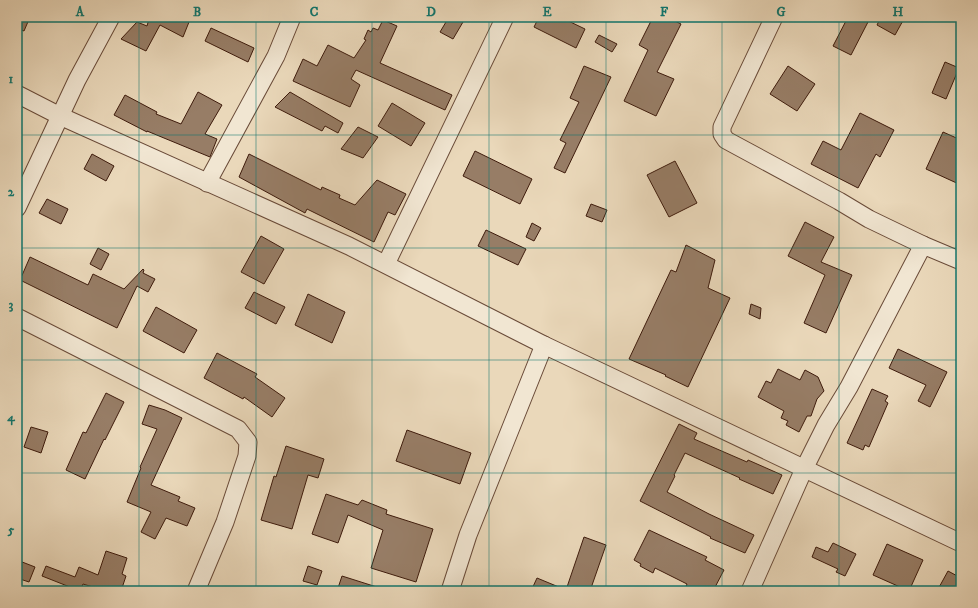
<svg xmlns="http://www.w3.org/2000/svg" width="978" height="608" font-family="'IM FELL DW Pica',serif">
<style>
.building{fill:#977d66;stroke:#3e1b0c}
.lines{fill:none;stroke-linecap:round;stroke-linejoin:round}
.minor-casing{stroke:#694a38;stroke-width:19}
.minor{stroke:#f1e6d2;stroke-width:17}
.grid{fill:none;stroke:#0f766e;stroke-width:1;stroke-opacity:0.55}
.neatline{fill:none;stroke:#0f766e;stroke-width:1.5}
.grid-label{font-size:13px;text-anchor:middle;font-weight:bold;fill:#0f766e}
</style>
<rect width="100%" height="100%" fill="#ead8ba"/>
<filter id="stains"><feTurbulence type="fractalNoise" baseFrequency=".005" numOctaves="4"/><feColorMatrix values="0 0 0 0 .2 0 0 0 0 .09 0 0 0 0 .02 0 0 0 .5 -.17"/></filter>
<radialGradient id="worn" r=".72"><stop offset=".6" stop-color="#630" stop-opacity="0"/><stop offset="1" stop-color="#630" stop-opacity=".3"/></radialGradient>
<!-- building -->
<g class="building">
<path d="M17,17H30L24,31L17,28Z"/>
<path d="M145,17H191L183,37L160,25L146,51L121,39L137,22L147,26L149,19Z"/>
<path d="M449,17H455L463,22L453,39L440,32Z"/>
<path d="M539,17H560L585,29L576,48L534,27Z"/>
<path d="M653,17H667L681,24L657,72L674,79L656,116L624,101L648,50L639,45Z"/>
<path d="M848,17H858L868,22L851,55L833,46Z"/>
<path d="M881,17H905L895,35L877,25Z"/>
<path d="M383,20L397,26L380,63L452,95L445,110L356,70L351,79L360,85L350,107L293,81L303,59L317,66L328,45L354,58L366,40L364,39L368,30L371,32L373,28L378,30Z"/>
<path d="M211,28L254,48L248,62L205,41Z"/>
<path d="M599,35L617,44L612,52L595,42Z"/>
<path d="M945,62L959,68L946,99L932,93Z"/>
<path d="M584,66L611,77L565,173L554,168L566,143L560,140L579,102L570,98Z"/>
<path d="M788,66L815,84L797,111L770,94Z"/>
<path d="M198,92L222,105L205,134L217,139L210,157L147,131V132L114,115L125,95L157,112L156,114L181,124Z"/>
<path d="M290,92L343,123L338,133L325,126L322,131L275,107Z"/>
<path d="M392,103L425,123L411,146L378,126Z"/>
<path d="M860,113L894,130L880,157L876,154L858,188L811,164L823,141L841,150Z"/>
<path d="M358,127L378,137L363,158L341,149Z"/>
<path d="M943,132L961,140V185L926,169Z"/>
<path d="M475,151L532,179L520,204L463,176Z"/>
<path d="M92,154L114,166L106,181L84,169Z"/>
<path d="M249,154L321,190L322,187L340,195L339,198L355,205L377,180L406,194L395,215L388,212L374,242L307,209L305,213L239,177Z"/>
<path d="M675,161L697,203L669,217L647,175Z"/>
<path d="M47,199L68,209L61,224L39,213Z"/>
<path d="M591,204L607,210L602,222L586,216Z"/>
<path d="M805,222L834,237L821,262L852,275L826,333L804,323L825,275L788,256Z"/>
<path d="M532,223L541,228L534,241L526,237Z"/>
<path d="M486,230L526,249L518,265L478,246Z"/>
<path d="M261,236L284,249L264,284L241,272Z"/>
<path d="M686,245L715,260L708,288L730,298L688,387L665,376L666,375L629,359L671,270L676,272Z"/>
<path d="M98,248L109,254L101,270L90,264Z"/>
<path d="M30,257L88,285L93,274L124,289L143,269L144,270L143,273L155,279L148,292L137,286L117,328L20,280Z"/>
<path d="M254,292L285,307L276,324L245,308Z"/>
<path d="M308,294L345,312L332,343L295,325Z"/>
<path d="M751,304L761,308L760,319L749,314Z"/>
<path d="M156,307L197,330L184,353L143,331Z"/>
<path d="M898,349L947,372L930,407L918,401L926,385L889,368Z"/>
<path d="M217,353L257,374L255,377L285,398L272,417L244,397L243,399L204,378Z"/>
<path d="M778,369L800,380L805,370L818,377L824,391L817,399L811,416H807L799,432L786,425L788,421L781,418L784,411L758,397L766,381L771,383Z"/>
<path d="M872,389L888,396L885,401L888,403L869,447L865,445L863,450L847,443Z"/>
<path d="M106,393L124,402L105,440L104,439L85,479L66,470L83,432L86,433Z"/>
<path d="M149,405L165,410L182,418L151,485L180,497L178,501L195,508L187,526L166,518L155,539L141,532L151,512L127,502L141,468L140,467L157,429L142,424Z"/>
<path d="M679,424L697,433L694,439L747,462L748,460L782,475L773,494L739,479L740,478L685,453L674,475L675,476L667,492L709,514L754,535L745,553L710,538L711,537L640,501Z"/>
<path d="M31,427L48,432L41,453L24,447Z"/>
<path d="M407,430L471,453L460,484L396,461Z"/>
<path d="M286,446L324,459L318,478L308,475L292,529L261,520L274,476L276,477Z"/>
<path d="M326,494L358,505L362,500L387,510L386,514L433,529L416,582L371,568L383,530L348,515L338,543L312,534Z"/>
<path d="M649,530L707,557L705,560L724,570L713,591H684L687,584L655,568L653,573L640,566L641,564L634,560Z"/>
<path d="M584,537L606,545L590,591H531L537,578L566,590Z"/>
<path d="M833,543L856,554L845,576L836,572L838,569L812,557L816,547L828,552Z"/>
<path d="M887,544L923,560L909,591L873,575Z"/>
<path d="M106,551L127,558L122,574L126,576L121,591H106L83,584L80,591L42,576L46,566L75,577L79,567L98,575Z"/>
<path d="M17,560L35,567L29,582L17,578Z"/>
<path d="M308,566L322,571L317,585L303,581Z"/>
<path d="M948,571L961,578V591H937Z"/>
<path d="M342,576L383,589V591H337Z"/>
</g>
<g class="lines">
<!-- minor casing -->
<g class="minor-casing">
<g id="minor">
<path d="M774,17L722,127V134L726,140L839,201L869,219L923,245L961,261"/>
<path d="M17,94L60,116L349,246L544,345L468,535L450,591"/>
<path d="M207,183L276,56L292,17"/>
<path d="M17,208L77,80L111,17"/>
<path d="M386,264L505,17"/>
<path d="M17,317L238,429L248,442L247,456L225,522L196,591"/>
<path d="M544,345L961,543"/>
<path d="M750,591L804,469L826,425L849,387L923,245"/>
</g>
</g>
<!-- minor -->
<use href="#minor" class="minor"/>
</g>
<!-- grid -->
<path class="grid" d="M139,17V591M256,17V591M372,17V591M489,17V591M606,17V591M722,17V591M839,17V591M17,135H961M17,248H961M17,360H961M17,473H961"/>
<!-- margin -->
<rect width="978" height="608" fill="none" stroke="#ead8ba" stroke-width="44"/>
<rect x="22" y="22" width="934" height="564" class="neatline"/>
<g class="grid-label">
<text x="80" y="16">A</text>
<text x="197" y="16">B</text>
<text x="314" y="16">C</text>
<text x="431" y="16">D</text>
<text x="547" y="16">E</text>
<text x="664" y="16">F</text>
<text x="781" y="16">G</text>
<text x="898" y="16">H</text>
<text x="11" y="83">1</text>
<text x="11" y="196">2</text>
<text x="11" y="309">3</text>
<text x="11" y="421">4</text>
<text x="11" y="534">5</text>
</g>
<rect width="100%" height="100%" filter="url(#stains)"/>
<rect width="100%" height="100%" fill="url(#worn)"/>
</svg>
